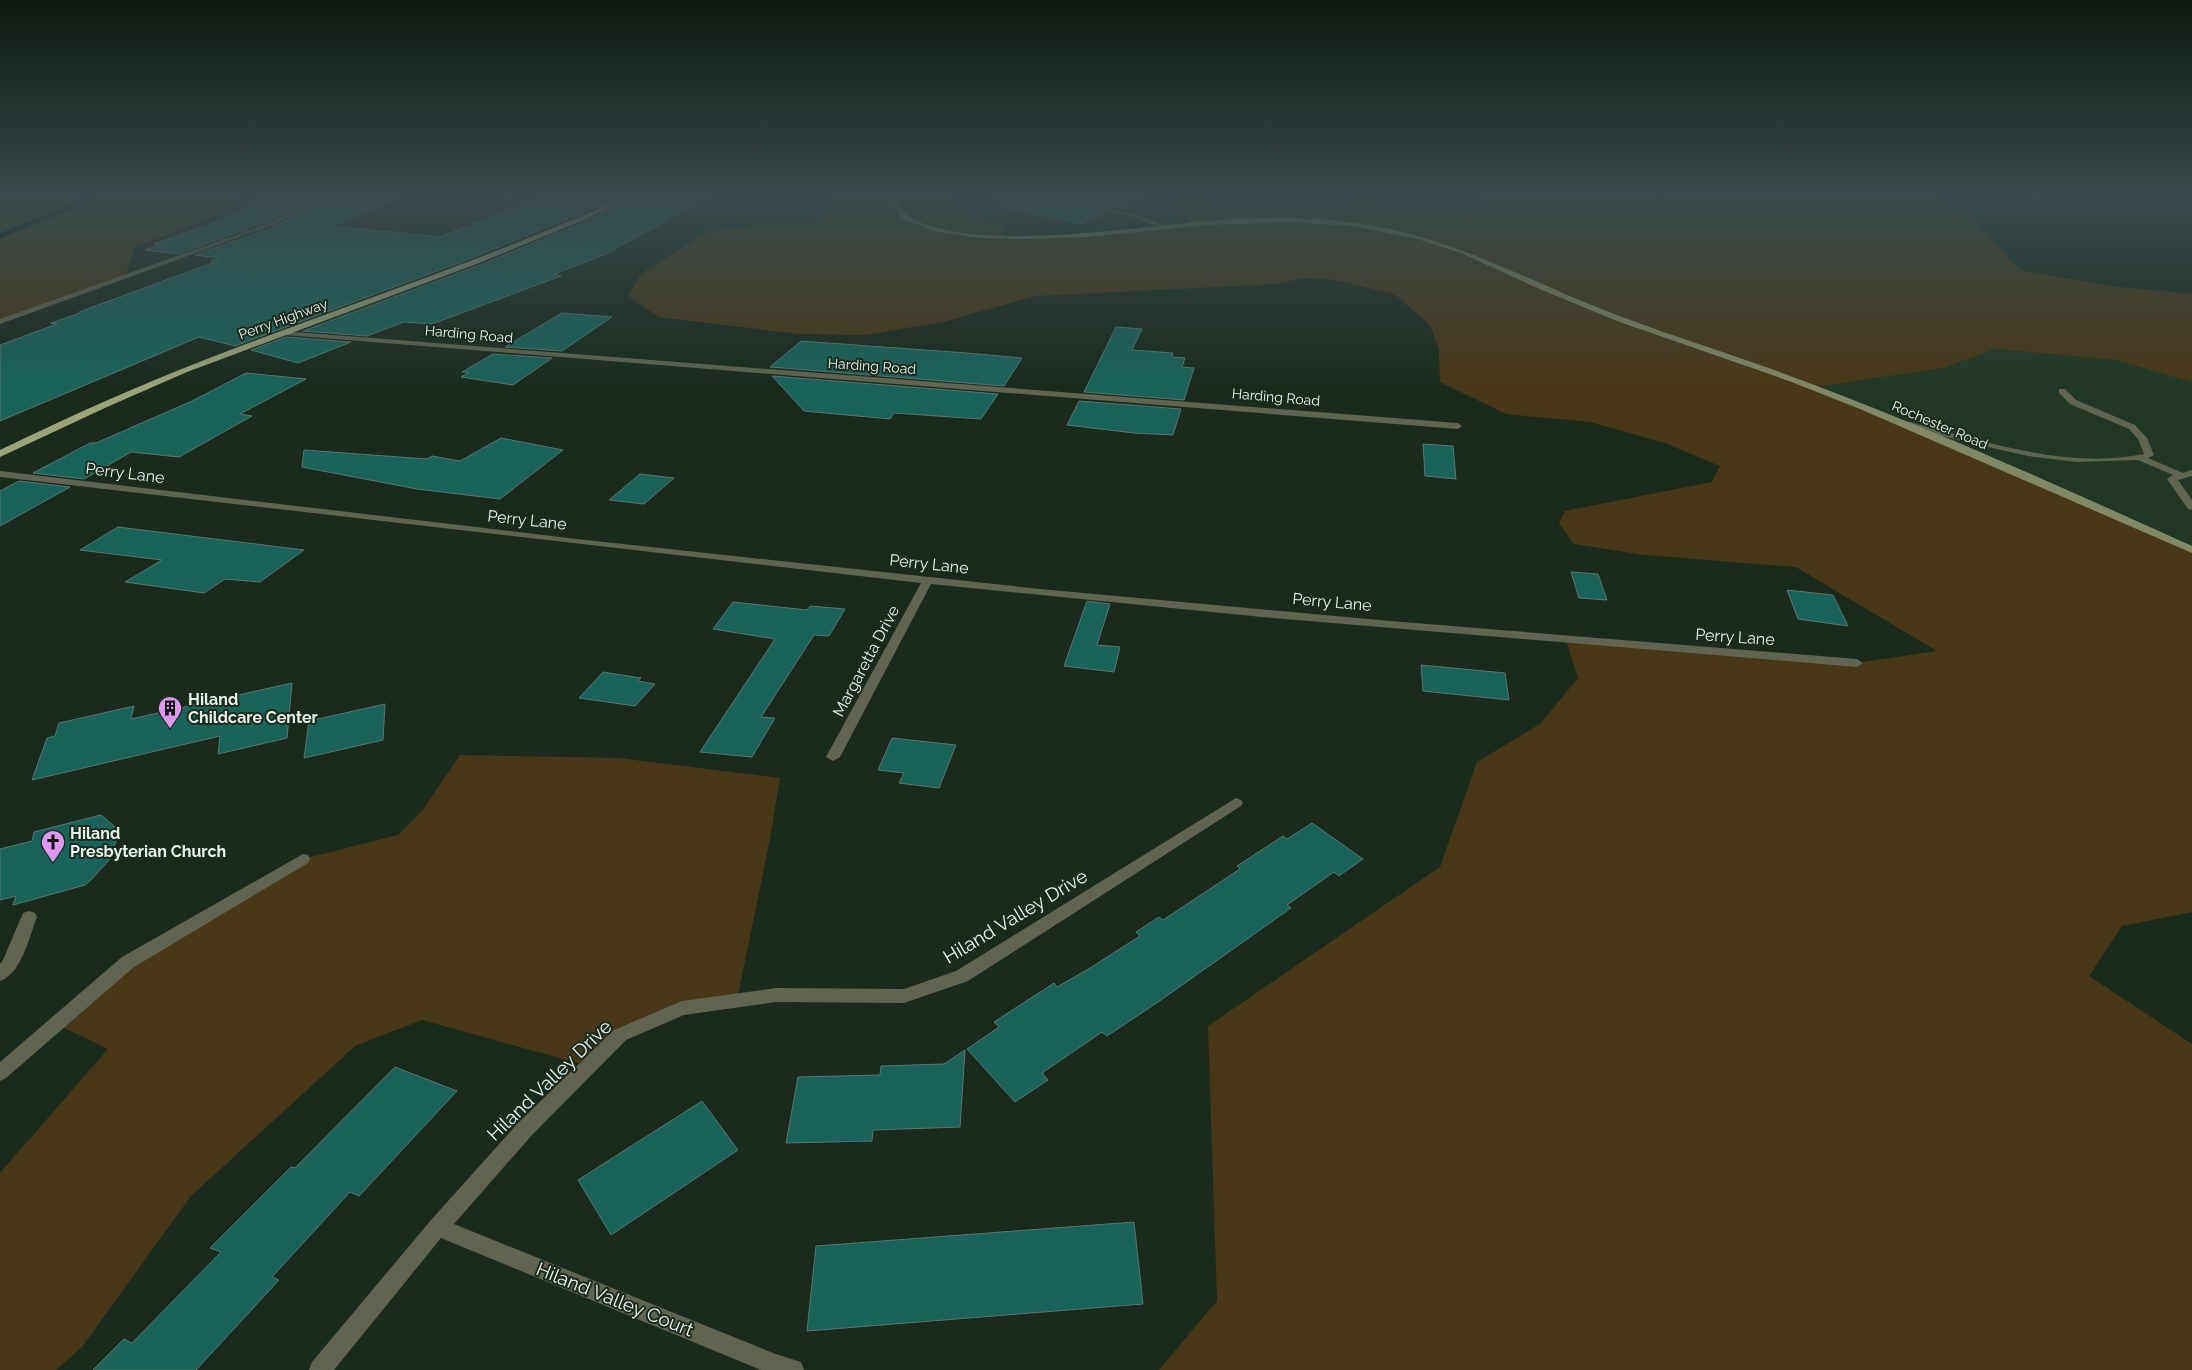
<svg xmlns="http://www.w3.org/2000/svg" width="2192" height="1370" font-family="Raleway,sans-serif">
<style>
.built{fill:#223827}
.green{fill:#493818}
.lines{fill:none;stroke-linecap:round;stroke-linejoin:round}
.stream{stroke:#001015;stroke-width:5}
.building{fill:#1a635b;stroke:#5b7671}
.lane{fill:#606450;fill-rule:evenodd}
.street{fill:#606450;fill-rule:evenodd}
.secondary{fill:#818866;fill-rule:evenodd}
.primary{fill:#9ba378;fill-rule:evenodd}
.labels{text-anchor:middle;dominant-baseline:central;stroke-width:4;stroke-linejoin:round;paint-order:stroke}
.far-street-label{font-size:14px;fill:#e9f4eb;stroke:#1a2b1e}
.street-label{font-size:16px;fill:#e9f4eb;stroke:#1a2b1e}
.poi-label{font-size:16px;font-weight:bold;fill:#e9f4eb;stroke:#1a2b1e;text-anchor:start}
.near-street-label{font-size:19px;fill:#e9f4eb;stroke:#1a2b1e}
</style>
<rect width="100%" height="100%" fill="#1a2b1e"/>
<!-- built -->
<path class="built" d="M1995,349L2115,360L2192,382V550L1815,387L1944,368Z"/>
<!-- green -->
<g class="green">
<path d="M0,195H240C230,213 157,239 135,246L125,276L0,322Z"/>
<path d="M840,195H947L959,214L1002,227L1005,238L1049,237L1195,224L1172,207L1180,204L1285,206L1372,204L1411,214L1447,215L1485,210L1487,195H1606L1659,200L1719,198L1732,195H1926L1973,220L2020,270L2111,286L2192,294V382L2115,360L1995,349L1944,368L1816,387L2192,550V912L2122,926L2089,976L2192,1044V1370H1159L1217,1301L1208,1026L1440,867L1477,762L1540,724L1578,678L1566,640L1857,663L1937,651L1796,567L1644,555L1574,544L1559,523L1565,511L1712,482L1720,466L1665,443L1590,422L1506,414L1440,382L1439,350L1430,325L1394,294L1335,280L1302,278L1278,284L1036,296L943,322L865,335L799,334L659,317L628,296L641,274L708,231L751,226L807,224L825,213Z"/>
<path d="M460,755L618,758L780,778L769,844L737,1000L682,1008L620,1035L589,1066L422,1020L355,1046L191,1196L82,1347L56,1370H0V1173L108,1049L56,1024L128,962L303,859L398,835L422,811Z"/>
</g>
<g class="lines">
<!-- stream -->
<path class="stream" d="M0,236L101,195"/>
</g>
<!-- building -->
<g class="building">
<path d="M274,195H328L263,223L178,254L145,250L160,245L154,244L222,220Z"/>
<path d="M341,195H406L334,226L439,237L552,195H625L472,258L235,346L199,337L0,421V345L57,324L51,323L80,313L79,312L215,262L211,261L220,258L195,255L269,229Z"/>
<path d="M638,195H712L606,254L554,274L561,276L432,324L404,322L367,336L303,331L480,265L585,222Z"/>
<path d="M999,195H1047L1060,203L1106,213L1080,224L998,207Z"/>
<path d="M1059,195H1148L1116,208Z"/>
<path d="M562,313L612,317L562,351L505,347Z"/>
<path d="M1116,327L1142,329L1132,350L1173,353L1172,357L1185,358L1182,367L1194,368L1184,400L1084,392Z"/>
<path d="M286,337L351,342L298,363L251,350Z"/>
<path d="M801,341L967,353L1022,358L1004,386L770,367Z"/>
<path d="M493,354L552,358L513,385L461,377L469,372H462Z"/>
<path d="M246,373L306,379L240,414L252,416L179,457L131,452L84,479L33,473L90,443H96L192,401Z"/>
<path d="M772,376L998,394L981,419L894,413L890,419L804,411Z"/>
<path d="M1079,401L1181,409L1173,435L1134,433L1067,425Z"/>
<path d="M501,438L563,450L500,499L417,489L302,467L304,450L427,459L432,456L460,461Z"/>
<path d="M1423,444L1453,446L1456,479L1425,476Z"/>
<path d="M640,474L674,478L644,504L609,500Z"/>
<path d="M19,481L70,487L0,526V491Z"/>
<path d="M118,527L304,550L260,582L225,579L204,593L125,582L162,560L80,550Z"/>
<path d="M1571,572L1598,574L1607,600L1579,598Z"/>
<path d="M1787,590L1833,595L1848,626L1798,619Z"/>
<path d="M1087,601L1110,604L1097,645L1120,647L1114,672L1064,666Z"/>
<path d="M733,602L807,610L810,606L845,609L829,636L814,635L761,717L775,718L752,757L700,752L775,639L713,629Z"/>
<path d="M1421,665L1505,673L1509,700L1423,691Z"/>
<path d="M603,672L641,678L638,681L655,684L635,706L579,698Z"/>
<path d="M292,683L287,738L218,754L220,736L32,780L47,738L55,736L59,723L134,706L131,719Z"/>
<path d="M385,704L383,740L304,758L309,721Z"/>
<path d="M892,738L956,745L939,788L899,783L904,773L878,770Z"/>
<path d="M101,815L114,826L116,841L109,860L91,880L85,885L13,905L16,896L0,900V849L32,841L34,832Z"/>
<path d="M1312,823L1363,859L1339,876L1334,872L1287,905L1291,908L1161,1000L1107,1036L1102,1032L1042,1073L1048,1080L1015,1102L967,1049L999,1027L994,1022L1054,983L1057,987L1090,968L1140,936L1136,932L1159,917L1163,920L1240,869L1237,866L1283,836L1287,839Z"/>
<path d="M965,1050L960,1127L873,1130L872,1141L786,1143L798,1077L880,1075L881,1066L944,1064Z"/>
<path d="M395,1067L457,1091L359,1196L350,1192L272,1277L279,1280L196,1370H93L124,1339L132,1343L221,1252L210,1248L291,1167L295,1168Z"/>
<path d="M702,1101L738,1150L611,1235L578,1180Z"/>
<path d="M1134,1222L1143,1304L807,1331L816,1246Z"/>
</g>
<g class="lines">
<!-- lane -->
<g class="lane">
<path d="M2059,389H2065L2076,400L2135,425L2147,438L2154,455L2148,458L2183,473L2192,470V476L2178,480L2192,500V510L2188,509L2167,479L2173,475L2138,460L2076,462L2028,456L1953,439L1906,425L1910,422C1983,441 2068,470 2144,454L2138,439L2129,429L2070,404L2059,393Z"/>
<path d="M303,854L308,855L310,859L308,863L134,967L6,1078L0,1081V1062L122,957Z"/>
<path d="M29,911L35,913L37,917C29,937 22,973 0,981V964L3,960L23,913Z"/>
</g>
<!-- street -->
<g class="street">
<path d="M332,195H339L268,227L0,324V319L264,225Z"/>
<path d="M1049,195H1056L1064,199L1138,215L1166,227L1163,229L1134,217L1060,201Z"/>
<path d="M282,331L1458,423L1462,426L1458,429L285,335L281,333Z"/>
<path d="M0,471L577,539L1040,589L1390,621L1857,659L1863,663L1857,667L1273,618L931,584L840,757L833,761L826,757L921,583L0,477Z"/>
<path d="M1236,798L1241,800L1243,803L1241,806L968,981L904,1003L776,1002L684,1015L626,1040L532,1135L454,1224L773,1353L801,1362L804,1370H761L441,1238L334,1370H309L312,1362L431,1220L518,1123L614,1030L682,1001L776,988L904,989L956,971Z"/>
</g>
<!-- secondary -->
<path class="secondary" d="M890,195H896C900,202 903,213 910,217C969,253 1134,228 1204,221C1254,217 1306,216 1356,223C1451,235 1533,284 1622,317C1687,341 1753,361 1817,386C1944,434 2068,490 2192,546V553L1860,409L1789,381L1617,321L1535,287L1461,253L1414,238L1351,226L1290,222L1207,225L1087,237L1032,239L980,238L933,231L902,218Z"/>
<!-- primary -->
<path class="primary" d="M629,195H636L584,220L479,263L187,372L107,407L0,457V450C68,417 137,386 207,359C348,304 492,258 629,195Z"/>
</g>
<!-- sky -->
<linearGradient id="sky" x2="0" y2="1"><stop stop-color="#0e1810"/><stop offset="0.51" stop-color="#384a4c"/><stop offset="1" stop-color="#384a4c" stop-opacity="0"/></linearGradient>
<rect width="2192" height="386" fill="url(#sky)"/>
<!-- icons -->
<defs>
<g id="building-pin" transform="scale(1.25)"><path d="M0 17L-7.5 6A9.5 9.5 0 1 1 7.5 6Z" fill="#df98f2" stroke="#1a2b1e"/><path d="M-4-6H4V6H1V3H-1V6H-4ZM-2.5-4.3h1.7v1.8h-1.7ZM.8-4.3h1.7v1.8H.8ZM-2.5-1h1.7V.8h-1.7ZM.8-1h1.7V.8H.8Z" fill="#111"/></g>
<g id="church-pin" transform="scale(1.25)"><path d="M0 17L-7.5 6A9.5 9.5 0 1 1 7.5 6Z" fill="#df98f2" stroke="#1a2b1e"/><path d="M-1.2-6h2.4v3.5h3.3v2.4h-3.3V6h-2.4V-.1h-3.3v-2.4h3.3Z" fill="#111"/></g>
</defs>
<g fill-rule="evenodd">
<use href="#building-pin" x="170" y="708"/>
<use href="#church-pin" x="53" y="842"/>
</g>
<g class="labels">
<!-- far-street labels -->
<g class="far-street-label">
<text transform="translate(283 319) rotate(-20)">Perry Highway</text>
<text transform="translate(469 334) rotate(5)">Harding Road</text>
<text transform="translate(872 366) rotate(4)">Harding Road</text>
<text transform="translate(1276 397) rotate(5)">Harding Road</text>
<text transform="translate(1940 425) rotate(23)">Rochester Road</text>
</g>
<!-- street labels -->
<g class="street-label">
<text transform="translate(125 473) rotate(7)">Perry Lane</text>
<text transform="translate(527 520) rotate(6)">Perry Lane</text>
<text transform="translate(929 564) rotate(6)">Perry Lane</text>
<text transform="translate(1332 602) rotate(5)">Perry Lane</text>
<text transform="translate(1735 637) rotate(4)">Perry Lane</text>
<text transform="translate(866 661) rotate(-62)">Margaretta Drive</text>
</g>
<!-- poi labels -->
<g class="poi-label">
<text x="188" y="699">Hiland<tspan x="188" dy="18">Childcare Center</tspan></text>
<text x="70" y="833">Hiland<tspan x="70" dy="18">Presbyterian Church</tspan></text>
</g>
<!-- near-street labels -->
<g class="near-street-label">
<text transform="translate(1015 916) rotate(-31)">Hiland Valley Drive</text>
<text transform="translate(549 1080) rotate(-44)">Hiland Valley Drive</text>
<text transform="translate(615 1299) rotate(22)">Hiland Valley Court</text>
</g>
</g>
</svg>
